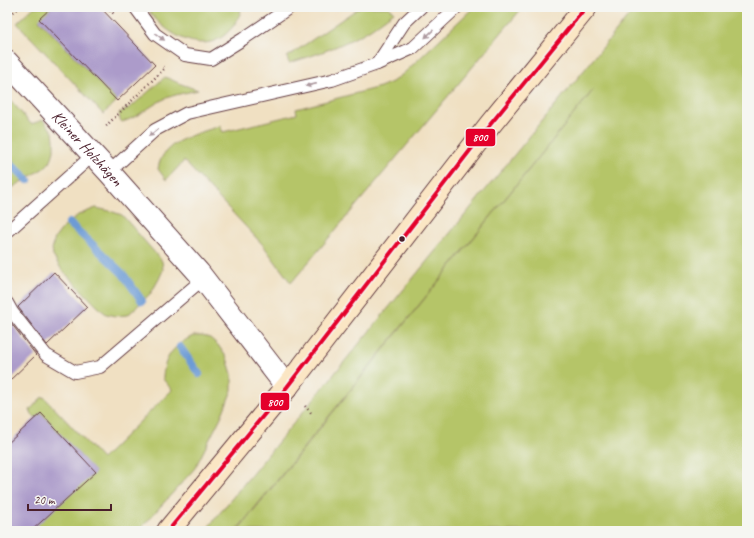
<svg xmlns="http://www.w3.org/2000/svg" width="754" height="538" font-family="Caveat,sans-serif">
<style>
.green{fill:#b5c568;stroke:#80724a}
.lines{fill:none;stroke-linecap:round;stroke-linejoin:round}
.stream{stroke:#6d9bd5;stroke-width:8}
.building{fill:#ac9bca}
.lane-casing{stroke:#633c42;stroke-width:14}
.street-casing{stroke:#633c42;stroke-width:24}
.secondary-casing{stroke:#633c42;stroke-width:24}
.path{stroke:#633c42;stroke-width:2.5;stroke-dasharray:1 3;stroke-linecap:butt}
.lane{stroke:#fff;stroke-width:12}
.street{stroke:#fff;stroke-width:22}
.secondary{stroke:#fbe6c4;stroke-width:22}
.bus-1-casing{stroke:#f6f6f2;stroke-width:7}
.bus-1{stroke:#e4002b;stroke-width:4}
.oneway{fill:#ae9aa0}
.bus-dot{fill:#4a1f2b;stroke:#f6f6f2;stroke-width:1.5}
.labels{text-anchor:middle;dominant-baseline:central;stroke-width:4;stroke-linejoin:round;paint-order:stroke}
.street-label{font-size:16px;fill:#4a1f2b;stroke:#f6f6f2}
.line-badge{stroke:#f6f6f2;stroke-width:1.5}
.badge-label{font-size:11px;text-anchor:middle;font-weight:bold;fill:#fff}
</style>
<rect width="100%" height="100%" fill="#f6f6f2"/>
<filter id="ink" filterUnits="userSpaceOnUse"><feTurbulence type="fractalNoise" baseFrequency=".025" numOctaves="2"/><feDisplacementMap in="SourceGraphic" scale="8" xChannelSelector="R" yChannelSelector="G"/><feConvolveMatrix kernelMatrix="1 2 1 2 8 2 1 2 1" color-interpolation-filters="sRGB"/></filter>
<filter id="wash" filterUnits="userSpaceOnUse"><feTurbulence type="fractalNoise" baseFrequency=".012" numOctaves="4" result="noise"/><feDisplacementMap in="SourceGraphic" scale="16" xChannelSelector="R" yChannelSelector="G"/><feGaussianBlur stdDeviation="0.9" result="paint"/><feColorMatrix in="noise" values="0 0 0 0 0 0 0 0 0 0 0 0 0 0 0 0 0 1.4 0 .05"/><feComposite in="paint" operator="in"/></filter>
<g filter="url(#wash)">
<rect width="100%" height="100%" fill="#f0e0c2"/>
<!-- green -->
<g class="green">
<path d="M34,7H52L39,20L117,101L104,113L103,114L17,23Z"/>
<path d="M146,7H241C241,16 235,25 229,31C203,59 162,32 146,7Z"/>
<path d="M360,7H389L394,12C385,18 377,25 369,30C344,45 316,55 289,63L287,57Z"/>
<path d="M474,7H523L291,283L263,245L184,161L166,180L158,169C162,140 197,134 220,126L223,132L297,114L296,109L380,87L392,82L403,74Z"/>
<path d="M636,7H747V531H237L594,89L236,531H205Z"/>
<path d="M165,77L181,84L198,90C185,93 169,95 157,103C145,110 136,118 122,122L120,120L119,113L131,107Z"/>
<path d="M7,96L31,124L43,120L53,132L54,140V151L51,161L44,168L7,191Z"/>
<path d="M96,208L110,211L122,215L162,261L163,270L159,279L151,293L128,315L115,316L106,314L97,306L62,270L53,256L52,247L55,238L61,230L78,215Z"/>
<path d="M193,336H202L210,338L218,345L227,358L232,374V390L221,417L195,468L143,526L139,531H8L95,472L41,413L36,418L31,413L30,410L41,398L44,397L102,459L172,390L163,379C163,358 174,345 193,336Z"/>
</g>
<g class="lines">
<!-- stream -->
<g class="stream">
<path d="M7,160L28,180"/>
<path d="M69,223L91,243L123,274L142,301"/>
<path d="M180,347L199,374"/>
</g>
</g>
<g id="blocks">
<!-- building -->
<g class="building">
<path d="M52,7H100L155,65L117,101L39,19Z"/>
<path d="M54,272L87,307L47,345L18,307Z"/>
<path d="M7,318L36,355L7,383Z"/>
<path d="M41,413L96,472L31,531H7V444Z"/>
</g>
</g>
</g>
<g filter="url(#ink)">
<use href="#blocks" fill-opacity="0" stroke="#633c42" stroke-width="1"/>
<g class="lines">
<!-- lane casing -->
<g class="lane-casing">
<g id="lane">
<path d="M135,7L155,34L185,55L211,59L243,39L290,7"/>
<path d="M377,64L404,23L421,7"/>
<path d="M109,172L155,130L187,113L332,80L377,64L413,48L457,7"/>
<path d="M7,232L93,155"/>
<path d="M7,303L12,312L46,355L75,372L100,367L203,279"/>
</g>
</g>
<!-- street casing -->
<g class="street-casing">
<g id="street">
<path id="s1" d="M7,62L109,172L199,273L287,387"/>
</g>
</g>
<!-- secondary casing -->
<g class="secondary-casing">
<path id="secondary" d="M168,531L287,387L489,126L586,7"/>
</g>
<!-- path -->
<g class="path">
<path d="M107,7L115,15"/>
<path d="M7,17L20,7"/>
<path d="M106,126L165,68L162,66"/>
<path d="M305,406L312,414"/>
</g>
<!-- lane -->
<use href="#lane" class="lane"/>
<!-- street -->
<use href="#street" class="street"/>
<!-- secondary -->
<use href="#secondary" class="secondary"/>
<!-- bus-1 casing -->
<g class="bus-1-casing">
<path id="bus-1" d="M168,531L287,387L489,126L586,7"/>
</g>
<!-- bus-1 -->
<use href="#bus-1" class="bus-1"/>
</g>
<!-- one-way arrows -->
<defs><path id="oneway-solid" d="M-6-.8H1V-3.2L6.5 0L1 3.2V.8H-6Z"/></defs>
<g class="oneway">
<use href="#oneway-solid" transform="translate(429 34) rotate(137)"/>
<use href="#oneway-solid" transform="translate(160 37) rotate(36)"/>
<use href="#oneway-solid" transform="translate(311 85) rotate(167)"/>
<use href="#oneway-solid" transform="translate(153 133) rotate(141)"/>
</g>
</g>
<!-- markers -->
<circle class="bus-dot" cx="402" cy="239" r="3.5"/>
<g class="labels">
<!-- street labels -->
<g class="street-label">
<text stroke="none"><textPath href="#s1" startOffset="118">Kleiner Holzhägen</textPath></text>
</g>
</g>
<g class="line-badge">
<rect x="465" y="128" width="31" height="19" rx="4" fill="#e4002b"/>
<rect x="260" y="392" width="30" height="19" rx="4" fill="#e4002b"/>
</g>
<g class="badge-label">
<text x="480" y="141">800</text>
<text x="275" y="406">800</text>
</g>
<!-- margin -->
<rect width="754" height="538" fill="none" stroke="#f6f6f2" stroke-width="24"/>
<!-- scale -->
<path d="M28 504v6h83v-6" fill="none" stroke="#4a1f2b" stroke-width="2"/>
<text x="34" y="504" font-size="12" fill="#4a1f2b" stroke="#f6f6f2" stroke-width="3" paint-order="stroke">20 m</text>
</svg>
